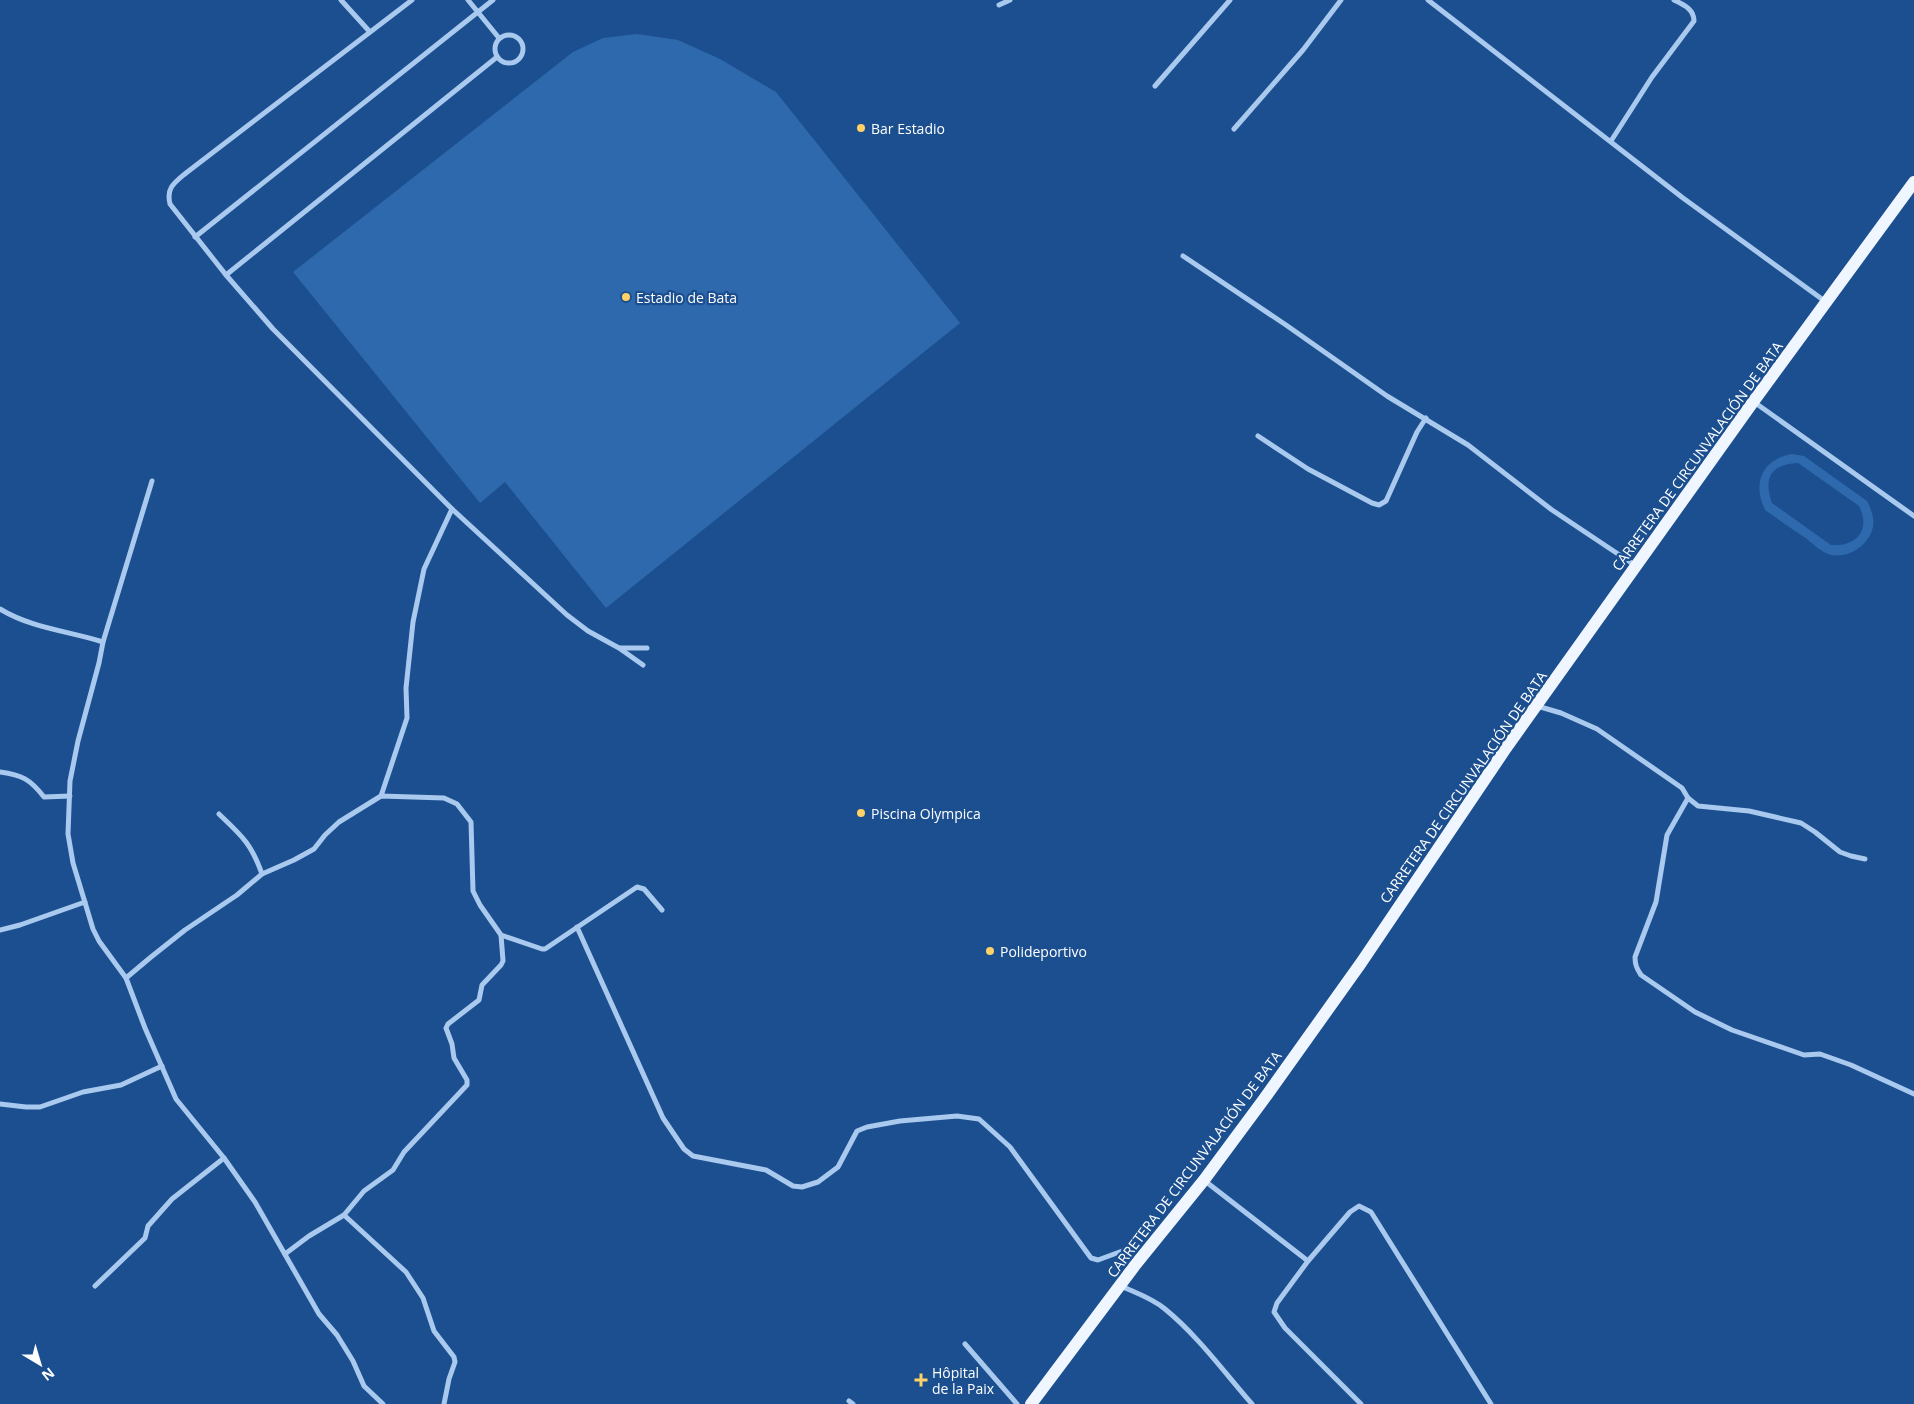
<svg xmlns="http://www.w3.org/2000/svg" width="1914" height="1404" font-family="'Open Sans',sans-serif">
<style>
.green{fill:#2e69ad;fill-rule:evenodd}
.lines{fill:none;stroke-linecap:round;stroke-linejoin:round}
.street{stroke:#a9c9ee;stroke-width:5}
.primary{stroke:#f0f6ff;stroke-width:12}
.poi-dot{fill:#ffd166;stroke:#1b4f8f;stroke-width:2}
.labels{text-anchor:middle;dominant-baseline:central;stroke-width:4.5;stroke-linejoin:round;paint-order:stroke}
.poi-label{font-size:14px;fill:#fff;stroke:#1b4f8f;text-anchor:start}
.street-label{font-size:14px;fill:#fff;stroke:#1b4f8f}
</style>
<rect width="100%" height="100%" fill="#1b4f8f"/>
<!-- green -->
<g class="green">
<path d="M637,34L678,40L720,59L776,92L960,323L606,608L505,482L480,503L293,272L573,52L603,38Z"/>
<path d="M1792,454L1804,456L1867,501C1874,515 1877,527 1867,540C1858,552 1840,560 1826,553C1819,550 1813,544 1807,539C1793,530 1779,520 1765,510C1752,483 1762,459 1792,454ZM1798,463L1859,506C1871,529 1857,547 1831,545L1772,503C1763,478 1771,464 1798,463Z"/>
</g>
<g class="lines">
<!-- street -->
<g class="street">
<path d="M341,0L370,32"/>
<path d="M412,0L186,173C174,183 166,188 170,204L226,275L273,329L452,509L567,615L588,631L619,648L643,665"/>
<path d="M468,0L499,38"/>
<path d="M1428,0L1683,198L1826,302"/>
<path d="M999,5L1010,0"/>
<circle cx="509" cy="49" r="14"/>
<path d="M1155,86L1230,0"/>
<path d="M1234,129L1303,50L1341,0"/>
<path d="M1611,141L1652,77L1694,21C1694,9 1684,5 1674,0"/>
<path d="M195,237L493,0"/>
<path d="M1183,256L1286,325L1387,396L1468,445L1552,510L1636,566"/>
<path d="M226,275L497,57"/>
<path d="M1754,402L1914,516"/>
<path d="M1258,436L1308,469L1372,503L1379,505L1386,501L1417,432L1426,418"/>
<path d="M0,609C31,628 68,631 103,642L99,663L78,741L70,781L68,834L73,863L93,929L99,941L126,978L145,1028L176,1099L224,1158L255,1202L319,1314L337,1335L353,1361L364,1386L383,1404"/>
<path d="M103,642L152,481"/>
<path d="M620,648H647"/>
<path d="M1537,706L1561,713L1597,729L1682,788L1688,798L1698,806L1749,811L1801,823L1815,832L1840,852L1851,856L1865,859"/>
<path d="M0,772C22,775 30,779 44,797L70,796"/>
<path d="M381,796L407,718L406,688L413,622L424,569L452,509"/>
<path d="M1688,798L1667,835L1656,902L1635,957C1635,965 1637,969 1641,975L1695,1012L1732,1030L1804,1055L1820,1054L1851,1065L1914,1094"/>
<path d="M219,814C242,836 251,843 262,874"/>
<path d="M577,927L663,1118L684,1149L693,1156L766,1170L793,1186L802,1187L818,1182L838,1167L857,1131L867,1127L900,1121L957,1116L979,1119L1010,1147L1091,1258L1098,1260L1125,1250"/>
<path d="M0,930L20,925L85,902"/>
<path d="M501,935L542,949H545L637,887L644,889L662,910"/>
<path d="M126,978L151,957L185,930L237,895L262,874L294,860L314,849L325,835L339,822L381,796L444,798L457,804L471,822L473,891L480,905L501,935L503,961L501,965L482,985L479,1000L448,1024L446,1028L452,1044L454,1058L467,1080V1085L404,1152L393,1170L364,1191L344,1215L309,1236L285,1254"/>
<path d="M0,1104L26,1107H40L83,1092L121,1085L162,1066"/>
<path d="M1205,1181L1308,1261"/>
<path d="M344,1215L406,1272L423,1298L434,1331L454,1357L455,1362L449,1379L444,1404"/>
<path d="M95,1286L145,1238L148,1226L172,1199L224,1158"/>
<path d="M1121,1286C1136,1293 1152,1298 1165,1309C1198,1336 1224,1372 1252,1404"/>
<path d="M965,1344L1017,1404"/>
<path d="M849,1401L853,1404"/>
<path d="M1361,1404L1285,1328L1274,1312L1277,1303L1308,1261L1350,1212L1359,1206L1371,1212L1491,1404"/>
</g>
<!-- primary -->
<path class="primary" d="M1031,1404L1136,1264L1204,1180L1264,1099L1361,963L1506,748L1753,402L1914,182"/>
</g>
<!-- markers -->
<g class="poi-dot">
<circle cx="861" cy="128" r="5"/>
<circle cx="626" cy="297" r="5"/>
<circle cx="861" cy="813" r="5"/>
<circle cx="990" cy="951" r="5"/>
<path d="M918.5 1372.5h5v5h5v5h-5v5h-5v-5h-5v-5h5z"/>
</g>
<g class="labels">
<!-- poi labels -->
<g class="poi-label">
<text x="871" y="128">Bar Estadio</text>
<text x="636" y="297">Estadio de Bata</text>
<text x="871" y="813">Piscina Olympica</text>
<text x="1000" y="951">Polideportivo</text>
<text x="932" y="1372">Hôpital<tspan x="932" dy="16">de la Paix</tspan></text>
</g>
<!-- street labels -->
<g class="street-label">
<text transform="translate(1697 456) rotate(-54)">CARRETERA DE CIRCUNVALACIÓN DE BATA</text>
<text transform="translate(1463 787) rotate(-55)">CARRETERA DE CIRCUNVALACIÓN DE BATA</text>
<text transform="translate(1194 1164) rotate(-53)">CARRETERA DE CIRCUNVALACIÓN DE BATA</text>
</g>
</g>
<!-- north arrow -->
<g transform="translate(40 1364) rotate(142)" stroke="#1b4f8f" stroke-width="4" paint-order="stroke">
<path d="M0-4L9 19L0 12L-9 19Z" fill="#ffffff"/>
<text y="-8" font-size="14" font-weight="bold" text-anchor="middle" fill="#ffffff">N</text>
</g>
</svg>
